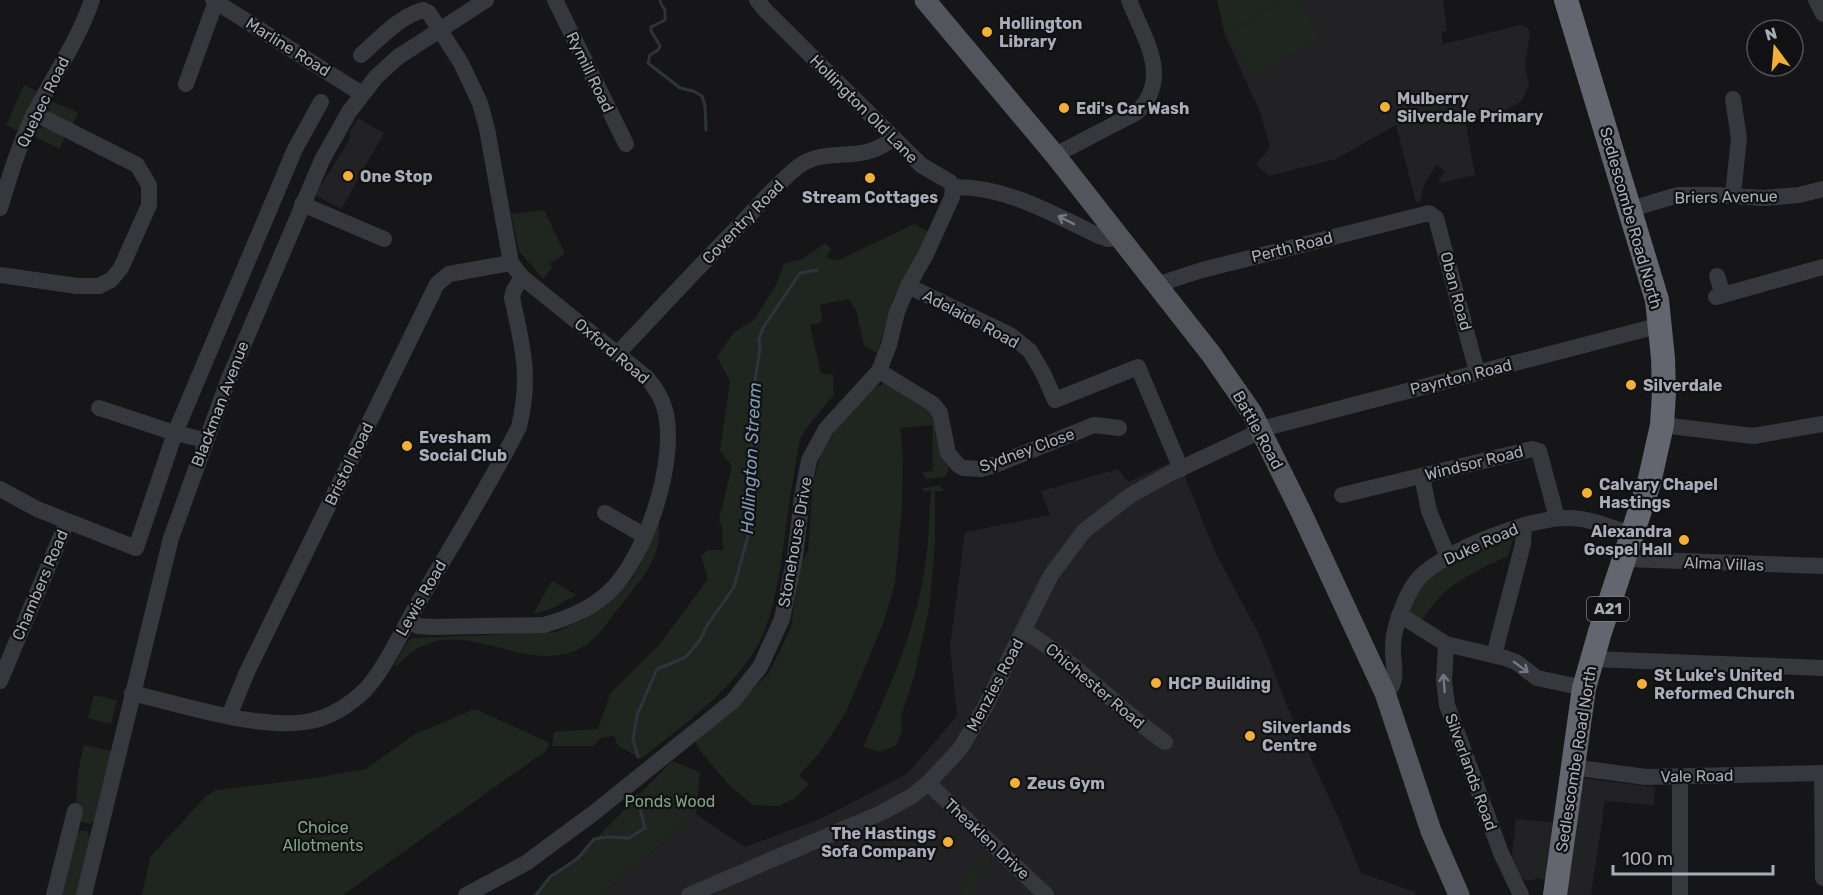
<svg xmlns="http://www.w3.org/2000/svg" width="1823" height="895" font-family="Rubik,sans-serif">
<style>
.built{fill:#222225}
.green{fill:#1e261f}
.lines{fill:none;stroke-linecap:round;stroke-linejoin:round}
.stream{stroke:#2c353c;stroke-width:3}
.minor{stroke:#37383d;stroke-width:16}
.major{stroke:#53555c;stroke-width:21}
.highway{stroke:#63666e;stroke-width:24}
.oneway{stroke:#757881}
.poi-dot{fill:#f2b134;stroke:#111113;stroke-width:2}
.labels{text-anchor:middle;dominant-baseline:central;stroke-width:4.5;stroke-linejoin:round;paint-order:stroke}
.shield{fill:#111113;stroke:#7b7e86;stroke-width:1.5}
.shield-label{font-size:15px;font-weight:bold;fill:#a8adb8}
.poi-label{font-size:16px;font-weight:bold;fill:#a8adb8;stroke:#111113;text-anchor:start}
.street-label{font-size:16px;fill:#a8adb8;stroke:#111113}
.park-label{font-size:16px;fill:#7fa381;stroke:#111113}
.water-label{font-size:18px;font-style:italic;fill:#7f9bb3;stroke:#111113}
</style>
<rect width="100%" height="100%" fill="#161618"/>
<!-- built -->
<g class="built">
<path d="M1217,0H1443L1447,31L1441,33L1443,44L1521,25L1528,28L1530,33L1525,66L1529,84L1522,101L1495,116L1468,121L1466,125L1475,175L1440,183L1438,182L1445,171L1436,165L1424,185L1420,202L1416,203L1396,125L1336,159L1269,176L1256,165L1270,147L1260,112L1225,35Z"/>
<path d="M358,118L384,133L341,209L315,195L350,139V132Z"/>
<path d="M1178,459L1215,552L1259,634L1292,718L1339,819L1361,873L1415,892L1416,895H600L696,814L745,847L820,819L907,774L957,716L950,647L965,532L1050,515L1041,491L1118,469L1128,482Z"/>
<path d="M1580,778L1655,787L1654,805L1605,801L1591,895H1550L1546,881L1538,878L1529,881L1523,879L1519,873L1512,856L1516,819L1573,824Z"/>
</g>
<!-- green -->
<g class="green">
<path d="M1217,0H1281L1225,35Z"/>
<path d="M1284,0H1298L1321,36L1254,78L1227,35Z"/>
<path d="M24,85L35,90L36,92L19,129L16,130L6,125Z"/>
<path d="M50,100L78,113L72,126L51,114L47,105Z"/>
<path d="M45,127L65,137L60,149L33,136L37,129Z"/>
<path d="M544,210L565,254L550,263L552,268L543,279L519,251L511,214Z"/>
<path d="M914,224L929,232L906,281L894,296L877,353L864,345L856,310L848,299L820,305L822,322L810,325L821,373L833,375L834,395L811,422L800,439C796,464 791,488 788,512C782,554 777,614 755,650C727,695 683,725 642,758H640L618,746L614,736L601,738L593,746H552L554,732L598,729L610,694L659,645L708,579L701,556L708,550H723L722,527L719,520L732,466L720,451L730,381L717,357L734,332L754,320L776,285L784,264L803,259L825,243L831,248L826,258L839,260Z"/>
<path d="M886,384L931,411L938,440L949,470L944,477L927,479L923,475V472L933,471C932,455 933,441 932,425L900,428L903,454L902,507L895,583L883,624L845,714L821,751L799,776L809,784L794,799L779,806L753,805L730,786L697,747L696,741L733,709L769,673L791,628L799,569L808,551L813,483L821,452L842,421L876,386Z"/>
<path d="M940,485L944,491H935V544L930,603L915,674L901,717L902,730L897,745L880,752L863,747C890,687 917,627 926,560C929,538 929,514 931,491H923V488Z"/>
<path d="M659,516C659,526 660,538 657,548C651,570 634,589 620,606C608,621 597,640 579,649C517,678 454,602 397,666L394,665L407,642L412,638L556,632L584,619L608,602L631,580L641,563Z"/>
<path d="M1514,536L1508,556C1471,573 1443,585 1421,622L1410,615L1408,609C1411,602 1414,594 1418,588C1438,563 1486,549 1514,536Z"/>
<path d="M552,581L576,595L553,608L533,614Z"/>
<path d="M94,695L117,700L111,724L88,718Z"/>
<path d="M475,709L550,743L547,750L343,895H142L150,857L206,796L216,790L315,778L366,769L413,735Z"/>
<path d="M84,745L112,751L96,820L90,824L82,822C71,808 79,762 84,745Z"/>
<path d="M672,761L700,772L696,814L600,895H532L585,850Z"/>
<path d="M78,831H87L91,838L77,895H60Z"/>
<path d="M989,855L991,857L989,866L983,865L975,895H960L970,871L985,856Z"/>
</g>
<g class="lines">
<!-- stream -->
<g class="stream">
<path d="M660,0L661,4L665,10V20L651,27V31L660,46L658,50L650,55L648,63L680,88L693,91L702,96L705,106L706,130"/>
<path d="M638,757L633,739L637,715L657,669L686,657L700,640L708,624L734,587L751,525L753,392L760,350L759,339L763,328L800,273L817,270"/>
<path d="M536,895L550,877L578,858L594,839L608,837L629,838L645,828L637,796"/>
</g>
<!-- minor -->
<g class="minor">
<path d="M213,0L362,94"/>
<path d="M555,0L626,144"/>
<path d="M757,0L766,11L921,165L950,182L953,187"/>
<path d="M1816,0L1823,14"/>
<path d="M361,55C379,39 400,16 423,10L429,13L461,63L480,103L487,129L511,263L522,277L647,378C655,388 662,397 665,410C678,461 646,557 609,592C592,608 566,619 544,625L432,627L418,626L408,621"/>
<path d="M186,84L212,12L218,0"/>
<path d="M1733,99L1739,138L1733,195"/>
<path d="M1055,155L1136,113C1173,78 1144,39 1129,0"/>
<path d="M953,187C1006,186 1053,214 1099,236L1108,239L1120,237"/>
<path d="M302,204L384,239"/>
<path d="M0,208C10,175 20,142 35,112C54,75 79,39 92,0"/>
<path d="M1631,209L1678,195H1716L1764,198L1799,195L1823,189"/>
<path d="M0,275L77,286H99L111,280L121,268L149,205V185L137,165L34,113"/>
<path d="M1717,276L1723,295"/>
<path d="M1156,285L1202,270L1429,213L1436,218L1477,372"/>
<path d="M908,286L1010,335L1030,351L1043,373L1055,400L1138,367L1181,469"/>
<path d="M1716,297L1823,267"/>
<path d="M618,353C659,310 699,266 741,224C759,205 778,182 799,166C828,145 861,166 893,138"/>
<path d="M879,371L933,404L940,413L948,453L958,465L963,468L981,469L1000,463L1094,425L1119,428"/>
<path d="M99,408L175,433L205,440"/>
<path d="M1662,425L1753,436L1823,424"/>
<path d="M1422,476L1429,511L1448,557"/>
<path d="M0,489L37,509L136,548L175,433L295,149L321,102"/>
<path d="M1342,495L1532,449L1539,451L1557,518"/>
<path d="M605,513L645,536"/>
<path d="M1626,559L1823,566"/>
<path d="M1399,616L1408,620L1446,644L1505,658L1516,662L1537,678L1584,688"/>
<path d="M1024,631C1076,661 1116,708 1165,742"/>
<path d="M1446,644L1444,681L1447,705L1501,853L1521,895"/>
<path d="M1494,655L1523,544L1524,525"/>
<path d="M1592,659L1823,668"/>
<path d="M0,681L67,522"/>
<path d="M132,693C182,705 262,731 311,721C331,717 351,704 365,690C385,669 402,630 417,605C451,546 488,488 519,427C531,377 523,347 512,298L514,290L522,277"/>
<path d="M1385,693C1387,691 1390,689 1391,687C1398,677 1392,657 1393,646C1393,636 1396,627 1398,619C1403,605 1409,589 1419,578C1445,550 1533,516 1571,518C1592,519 1613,528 1633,535"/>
<path d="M229,716L247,672L437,284L449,274L511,263"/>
<path d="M1572,767L1646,777L1823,773"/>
<path d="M1822,773L1823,878"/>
<path d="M1680,777V895"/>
<path d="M928,783L1046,895"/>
<path d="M54,895L75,811"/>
<path d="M84,895L171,538L228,381L322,160L349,112L376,77L398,57L486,0"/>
<path d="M466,895L526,863L595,812L733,701L760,667L782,619L795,557L802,497L809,460L826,429L879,371L889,345L897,312L908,286L926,254L952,197L953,187"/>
<path d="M689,895L881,813L912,796L928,783L960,749L985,707L1051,575L1084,531L1131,495L1169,474L1269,427L1661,325"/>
</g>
<!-- major -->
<path class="major" d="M925,0L1055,155L1211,354L1252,413L1301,512L1385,693L1431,831L1459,895"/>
<!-- highway -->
<path class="highway" d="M1555,895L1584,688L1600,632L1649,483L1662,425L1664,393L1663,358L1657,300L1566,0"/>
</g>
<!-- one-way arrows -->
<defs><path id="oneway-shaft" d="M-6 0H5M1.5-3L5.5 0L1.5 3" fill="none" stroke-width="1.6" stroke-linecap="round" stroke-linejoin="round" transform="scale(1.5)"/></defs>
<g class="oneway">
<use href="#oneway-shaft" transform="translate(1066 220) rotate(-153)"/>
<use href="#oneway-shaft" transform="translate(1521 667) rotate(36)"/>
<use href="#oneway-shaft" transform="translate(1444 683) rotate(-94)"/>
</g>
<!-- markers -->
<g class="poi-dot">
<circle cx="987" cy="32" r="6"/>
<circle cx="1385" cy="107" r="6"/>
<circle cx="1064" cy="108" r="6"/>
<circle cx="348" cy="176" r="6"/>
<circle cx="870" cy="178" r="6"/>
<circle cx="1631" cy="385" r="6"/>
<circle cx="407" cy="446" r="6"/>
<circle cx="1587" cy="493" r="6"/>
<circle cx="1684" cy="540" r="6"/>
<circle cx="1156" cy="683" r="6"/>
<circle cx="1642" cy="684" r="6"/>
<circle cx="1250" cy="736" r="6"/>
<circle cx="1015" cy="783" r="6"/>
<circle cx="948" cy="842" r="6"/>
</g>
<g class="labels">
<!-- shield labels -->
<rect class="shield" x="1587" y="597" width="42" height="24" rx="4.5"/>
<g class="shield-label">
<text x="1608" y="609">A21</text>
</g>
<!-- poi labels -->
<g class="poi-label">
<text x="999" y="23">Hollington<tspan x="999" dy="18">Library</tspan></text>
<text x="1397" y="98">Mulberry<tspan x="1397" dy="18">Silverdale Primary</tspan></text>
<text x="1076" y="108">Edi's Car Wash</text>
<text x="360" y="176">One Stop</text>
<text x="870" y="197" text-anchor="middle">Stream Cottages</text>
<text x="1643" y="385">Silverdale</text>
<text x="419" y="437">Evesham<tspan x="419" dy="18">Social Club</tspan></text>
<text x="1599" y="484">Calvary Chapel<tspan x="1599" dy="18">Hastings</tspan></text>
<text x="1672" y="531" text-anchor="end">Alexandra<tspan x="1672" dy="18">Gospel Hall</tspan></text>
<text x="1654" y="675">St Luke's United<tspan x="1654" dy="18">Reformed Church</tspan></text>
<text x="1168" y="683">HCP Building</text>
<text x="1262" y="727">Silverlands<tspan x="1262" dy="18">Centre</tspan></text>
<text x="1027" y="783">Zeus Gym</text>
<text x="936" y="833" text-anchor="end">The Hastings<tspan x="936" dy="18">Sofa Company</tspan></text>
</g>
<!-- street labels -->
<g class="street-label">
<text transform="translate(288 47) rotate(32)">Marline Road</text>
<text transform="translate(590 72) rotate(64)">Rymill Road</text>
<text transform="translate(43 102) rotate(-64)">Quebec Road</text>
<text transform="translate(864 109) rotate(45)">Hollington Old Lane</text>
<text transform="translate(1726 197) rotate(-1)">Briers Avenue</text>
<text transform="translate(1631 218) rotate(74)">Sedlescombe Road North</text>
<text transform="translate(743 222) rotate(-46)">Coventry Road</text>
<text transform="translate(1292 247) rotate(-14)">Perth Road</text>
<text transform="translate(1456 291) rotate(75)">Oban Road</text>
<text transform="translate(971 319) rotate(28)">Adelaide Road</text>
<text transform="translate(612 351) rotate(40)">Oxford Road</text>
<text transform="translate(1461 377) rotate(-14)">Paynton Road</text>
<text transform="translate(220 404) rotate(-69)">Blackman Avenue</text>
<text transform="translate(1258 430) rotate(61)">Battle Road</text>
<text transform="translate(1027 450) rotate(-20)">Sydney Close</text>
<text transform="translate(1474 463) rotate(-14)">Windsor Road</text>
<text transform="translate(349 464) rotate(-64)">Bristol Road</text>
<text transform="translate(795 542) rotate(-80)">Stonehouse Drive</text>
<text transform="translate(1481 544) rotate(-24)">Duke Road</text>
<text transform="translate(1724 564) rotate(2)">Alma Villas</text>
<text transform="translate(40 585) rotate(-67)">Chambers Road</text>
<text transform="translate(421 598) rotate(-60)">Lewis Road</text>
<text transform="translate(995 685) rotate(-62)">Menzies Road</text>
<text transform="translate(1095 686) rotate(40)">Chichester Road</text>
<text transform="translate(1576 759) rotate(-81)">Sedlescombe Road North</text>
<text transform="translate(1471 772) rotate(70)">Silverlands Road</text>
<text transform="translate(1697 776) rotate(-1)">Vale Road</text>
<text transform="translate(987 839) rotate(43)">Theaklen Drive</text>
</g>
<!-- park labels -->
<g class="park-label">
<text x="670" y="801">Ponds Wood</text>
<text x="323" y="827">Choice<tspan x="323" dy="18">Allotments</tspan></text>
</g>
<!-- water labels -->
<g class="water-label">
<text transform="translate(751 458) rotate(-87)">Hollington Stream</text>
</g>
</g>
<!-- north arrow -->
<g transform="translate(1775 48) rotate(344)"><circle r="28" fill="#111113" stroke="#4d4f55" stroke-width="1.5"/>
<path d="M0-4.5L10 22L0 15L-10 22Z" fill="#f2b134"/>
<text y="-9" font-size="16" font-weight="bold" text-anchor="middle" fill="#a8adb8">N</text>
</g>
<!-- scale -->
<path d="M1613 865v9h160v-9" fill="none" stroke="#a8adb8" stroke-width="3"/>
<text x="1622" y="865" font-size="18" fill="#a8adb8" stroke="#111113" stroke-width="4.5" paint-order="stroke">100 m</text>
</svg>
